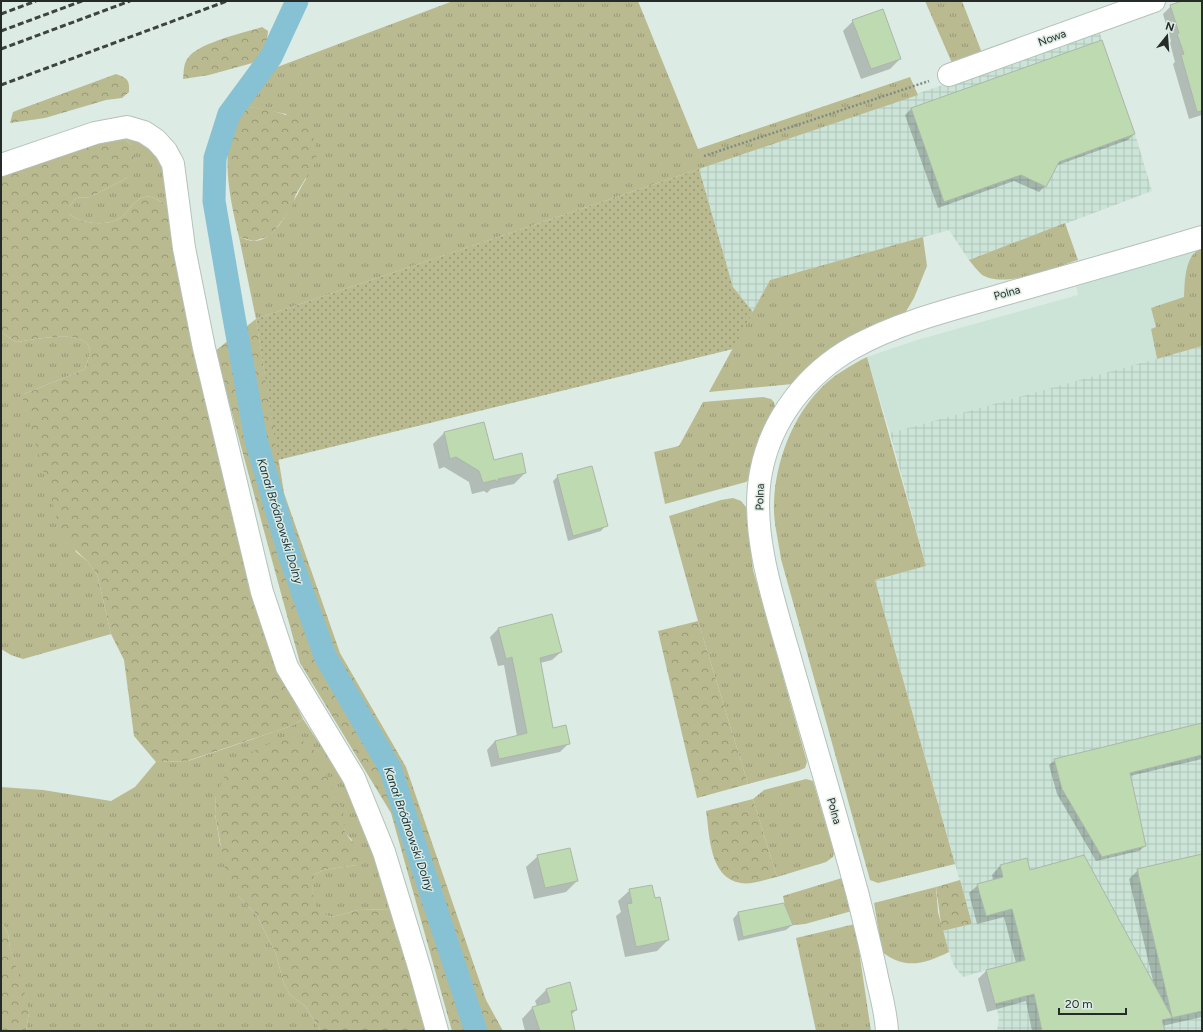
<svg xmlns="http://www.w3.org/2000/svg" width="1203" height="1032" font-family="Figtree,sans-serif">
  <defs>
    <pattern id="industrial-grid" width="8" height="8" patternUnits="userSpaceOnUse"><rect width="8" height="8" fill="#cce4d8"/><path d="M0 4h8M4 0v8" fill="none" stroke="#afc4b9"/></pattern>
    <pattern id="grass-tufts" width="24" height="20" patternUnits="userSpaceOnUse"><rect width="24" height="20" fill="#baba91"/><path d="M3 7l-1-3M5 7V3M7 7l1-3M15 17l-1-3M17 17v-4M19 17l1-3" fill="none" stroke="#979776"/></pattern>
    <pattern id="forest-crowns" width="20" height="18" patternUnits="userSpaceOnUse"><rect width="20" height="18" fill="#baba91"/><path d="M2 6a3 3 0 1 1 6 0M12 15a3 3 0 1 1 6 0" fill="none" stroke="#979776"/></pattern>
    <pattern id="garden-dots" width="8" height="8" patternUnits="userSpaceOnUse"><rect width="8" height="8" fill="#baba91"/><path d="M2 2h.1M6 6h.1" fill="none" stroke="#979776" stroke-width="1.8" stroke-linecap="round"/></pattern>
  </defs>
  <rect width="100%" height="100%" fill="#dcebe3"/>
  <!-- built -->
  <path fill="#cce4d8" d="M1199 249 1189 261 1186 270 1184 298 1156 328 1151 329 1157 359 890 433 867 357 917 340 1078 295 1075 280Z"/>
  <!-- industrial -->
  <g fill="url(#industrial-grid)">
    <path d="M1099 31 1135 134 1152 191 969 260 949 230 770 280 753 312 733 287 699 169Z"/>
    <path d="M1202 346V1031H997L999 1017 986 970 963 977 954 966 942 931 972 924 875 580 926 566 890 433Z"/>
  </g>
  <!-- grass -->
  <g fill="url(#grass-tufts)">
    <path d="M453 1H638L698 149 910 77 918 95 256 319 239 237C243 238 249 241 254 241 279 241 294 197 306 179L286 114 245 106 272 69Z"/>
    <path d="M925 1H962L982 53 952 63Z"/>
    <path d="M124 139H138L166 158 173 209C167 205 158 199 151 197 137 195 132 207 124 215 110 228 82 224 69 214V207L76 198 90 197 127 178 132 145Z"/>
    <path d="M1065 223 1078 260C1055 267 1002 290 981 274 977 270 973 265 969 260Z"/>
    <path d="M923 237 927 266 914 298 905 313 805 373 792 384 709 392 770 280Z"/>
    <path d="M1202 248V346L1157 359 1151 329 1156 327 1151 308 1184 297C1185 281 1184 255 1202 248Z"/>
    <path d="M1 332 16 342C31 340 88 327 90 351 90 356 86 364 85 369L24 394 76 552 87 561 97 574 111 634 23 659 11 655 1 649Z"/>
    <path d="M867 357 926 566 875 580 955 864 878 883 870 880 781 559C779 542 773 522 774 504 775 463 792 417 821 388 834 375 851 365 867 357Z"/>
    <path d="M763 397 771 399 774 402 775 407 759 442 751 478 746 482 665 504 654 452 679 446 703 402Z"/>
    <path d="M733 498 741 501 746 507 753 570 807 762 805 768 798 771 748 784 698 621 669 516 721 500Z"/>
    <path d="M303 719 317 740 336 763 361 813 394 909 358 910 332 917C328 916 322 914 320 912 310 902 311 885 315 874L324 870 357 865 352 840 346 834 343 825V813L216 796 215 814 220 844 237 895 256 914 276 954 283 981 290 995 305 1006 321 1031H26L29 1012 10 948 8 934 1 920V787L43 790 111 801 135 787 156 762 188 761 291 726Z"/>
    <path d="M806 779 813 781 834 852 833 857 826 862 777 877 753 799 764 790Z"/>
    <path d="M842 878 852 911 805 924 793 925 786 911 783 896Z"/>
    <path d="M936 887 938 912 949 952C924 964 906 970 882 952L874 903Z"/>
    <path d="M855 924 871 1031H816L796 938Z"/>
  </g>
  <!-- forest -->
  <g fill="url(#forest-crowns)">
    <path d="M262 27 268 31 266 49 256 62 209 75 183 79C184 72 183 64 188 58 198 43 244 33 262 27Z"/>
    <path d="M116 74C127 78 130 80 129 92L122 98 106 100 45 118 10 123 13 112 18 110Z"/>
    <path d="M245 106C267 110 300 113 312 135 316 141 315 153 317 160L296 194 292 207 275 230 269 236 254 241 239 237C231 204 221 160 233 127 236 120 241 113 245 106Z"/>
    <path d="M114 138 124 139 132 145 135 167 127 178 90 197 76 198 69 207V214C82 224 110 228 124 215 132 207 137 195 151 197 158 199 167 205 173 209L283 677 303 719 291 726 187 761 156 762 134 736 124 660 111 634 97 574 87 561 62 537 23 400 24 394 85 369C86 364 90 356 90 351 88 327 31 340 16 342L1 332V173Z"/>
    <path d="M256 319 284 493 340 653 406 767 486 1000 503 1031H452L391 813 300 663 215 351Z"/>
    <path d="M698 621 748 784 697 798 658 631Z"/>
    <path d="M285 737C316 739 320 759 330 784 334 793 340 803 343 812 345 819 342 826 346 833 351 844 359 843 363 857L357 865 324 870 315 874C312 885 310 902 320 911 322 914 328 916 332 917L358 910 394 909 429 1031H321L305 1006 290 995 283 981 276 954 256 914 237 895 226 875 215 814 216 796 231 761Z"/>
    <path d="M753 799 777 877C766 879 751 885 741 883 709 878 710 836 706 811Z"/>
    <path d="M960 880 972 924 942 931 936 887Z"/>
    <path d="M1 920 8 934 10 948 26 997 29 1012 26 1031H1Z"/>
  </g>
  <!-- garden -->
  <path fill="url(#garden-dots)" d="M699 169 733 287 753 312 733 349 278 460 256 319Z"/>
  <!-- shadow -->
  <g fill="#0003">
    <path d="M1185 1H1202V115L1189 119 1173 64 1175 62 1170 43 1171 41 1163 14 1171 6Z"/>
    <path d="M853 21 900 59 890 69 861 79 843 31Z"/>
    <path d="M1101 41 1134 134 1128 140 1055 166 1045 186 1039 192 1014 181 938 208 905 115 911 109Z"/>
    <path d="M484 423 493 461 525 473 514 484 491 489 487 493 484 491 472 494 469 482 444 467 439 469 433 444 444 433Z"/>
    <path d="M558 476 606 525 601 531 568 541 553 481Z"/>
    <path d="M498 629 561 652 552 660 540 663 552 729 569 743 560 752 491 767 487 750 495 741 517 736 504 665 498 666 490 637Z"/>
    <path d="M1202 724V759L1130 776 1145 846 1139 851 1096 861 1057 794 1049 765 1055 760Z"/>
    <path d="M1202 855V1017L1162 1026 1164 1031H1032L1026 1001 987 1012 978 979 986 971 1016 963 1004 917 977 924 969 893 978 885 993 880 992 875 1000 866 1026 859 1029 871 1154 985 1129 879 1138 870Z"/>
    <path d="M538 856 577 881 566 892 534 899 526 867Z"/>
    <path d="M630 890 668 940 657 951 625 957 616 916 621 912 618 901Z"/>
    <path d="M784 904 792 925 786 930 738 941 733 919 738 913Z"/>
    <path d="M547 989 576 1010 571 1015 574 1031H525L522 1019 533 1007 537 1006 535 1001Z"/>
  </g>
  <g fill="none" stroke-linecap="round" stroke-linejoin="round">
    <!-- canal -->
    <path stroke="#87c2d4" stroke-width="23" d="M297 1 271 57 229 114 215 158 214 201 233 312 256 440 290 557 325 656 390 768 476 1031"/>
  </g>
  <!-- building -->
  <g fill="#bddab0" stroke="#adb6a9">
    <path d="M1182 1H1202V111L1197 112 1181 55 1184 54 1177 34 1179 33 1170 5Z"/>
    <path d="M883 9 901 59 871 69 852 20Z"/>
    <path d="M1102 40 1135 134 1059 162 1046 187 1021 175 944 202 911 108Z"/>
    <path d="M484 422 494 460 522 453 526 473 498 479 499 482 495 480 483 483 479 471 456 457 450 459 444 432Z"/>
    <path d="M592 466 608 526 573 536 557 475Z"/>
    <path d="M552 614 562 652 540 658 553 728 566 725 570 744 499 759 495 741 527 733 512 657 506 659 498 628Z"/>
    <path d="M1202 723V755L1130 773 1146 846 1102 857 1062 789 1054 759Z"/>
    <path d="M570 848 578 881 545 888 537 855Z"/>
    <path d="M1202 854V1011L1162 1020 1165 1031H1042L1034 994 995 1004 986 970 1025 960 1012 909 986 916 977 884 1003 877 1000 865 1027 858 1030 870 1084 855 1172 1017 1137 869Z"/>
    <path d="M652 885 655 898 660 897 669 940 636 947 627 904 632 903 629 889Z"/>
    <path d="M784 903 793 925 743 937 738 912Z"/>
    <path d="M570 982 577 1010 571 1011 575 1031H540L532 1007 550 1002 546 989Z"/>
  </g>
  <g fill="none" stroke-linecap="round" stroke-linejoin="round">
    <!-- minor casing -->
    <g stroke="#b3c2ba" stroke-width="24">
      <g id="minor">
        <path d="M949 75 1154 1"/>
        <path d="M1 165 95 133 127 127 144 132 156 140 166 151 173 164 184 248 204 348 262 592 287 667 354 778 384 852 420 970 437 1031"/>
        <path d="M887 1031C886 1014 882 998 878 982 872 953 865 924 858 896 836 814 811 732 788 651 772 596 750 529 761 472 771 419 807 373 854 347 901 321 954 309 1005 294 1071 275 1137 257 1202 237"/>
      </g>
    </g>
    <!-- path -->
    <path stroke="#818c86" stroke-width="2.5" stroke-dasharray="2 2" stroke-linecap="butt" d="M704 156 929 81"/>
    <!-- minor -->
    <use href="#minor" stroke="#fff" stroke-width="22"/>
    <!-- rail -->
    <g stroke="#3c4340" stroke-width="3" stroke-dasharray="6 3" stroke-linecap="butt">
      <path d="M1 14 36 1"/>
      <path d="M1 31 82 1"/>
      <path d="M1 49 130 1"/>
      <path d="M1 85 227 1"/>
    </g>
  </g>
  <g text-anchor="middle" dominant-baseline="central" stroke-width="3" stroke-linejoin="round" paint-order="stroke">
    <!-- street labels -->
    <g font-size="11" fill="#252b28" stroke="#dcebe3">
      <text transform="translate(1052 38) rotate(-20)">Nowa</text>
      <text transform="translate(1007 293) rotate(-16)">Polna</text>
      <text transform="translate(760 497) rotate(-89)">Polna</text>
      <text transform="translate(834 811) rotate(74)">Polna</text>
    </g>
    <!-- water labels -->
    <g font-size="12" font-style="italic" fill="#15323b" stroke="#dcebe3">
      <text transform="translate(280 521) rotate(73)">Kanał Bródnowski Dolny</text>
      <text transform="translate(409 829) rotate(71)">Kanał Bródnowski Dolny</text>
    </g>
  </g>
  <!-- border -->
  <rect width="1203" height="1032" fill="none" stroke="#252b28" stroke-width="4"/>
  <!-- north arrow -->
  <g transform="translate(1167 36) rotate(17)" stroke="#dcebe3" stroke-width="3" paint-order="stroke">
  <path d="M0-3L7 15L0 10L-7 15Z" fill="#252b28"/>
  <text y="-6" font-size="11" font-weight="bold" text-anchor="middle" fill="#252b28">N</text>
  </g>
  <!-- scale -->
  <path d="M1059 1008v6h67v-6" fill="none" stroke="#252b28" stroke-width="2"/>
  <text x="1065" y="1008" font-size="12" fill="#252b28" stroke="#dcebe3" stroke-width="3" paint-order="stroke">20 m</text>
</svg>
